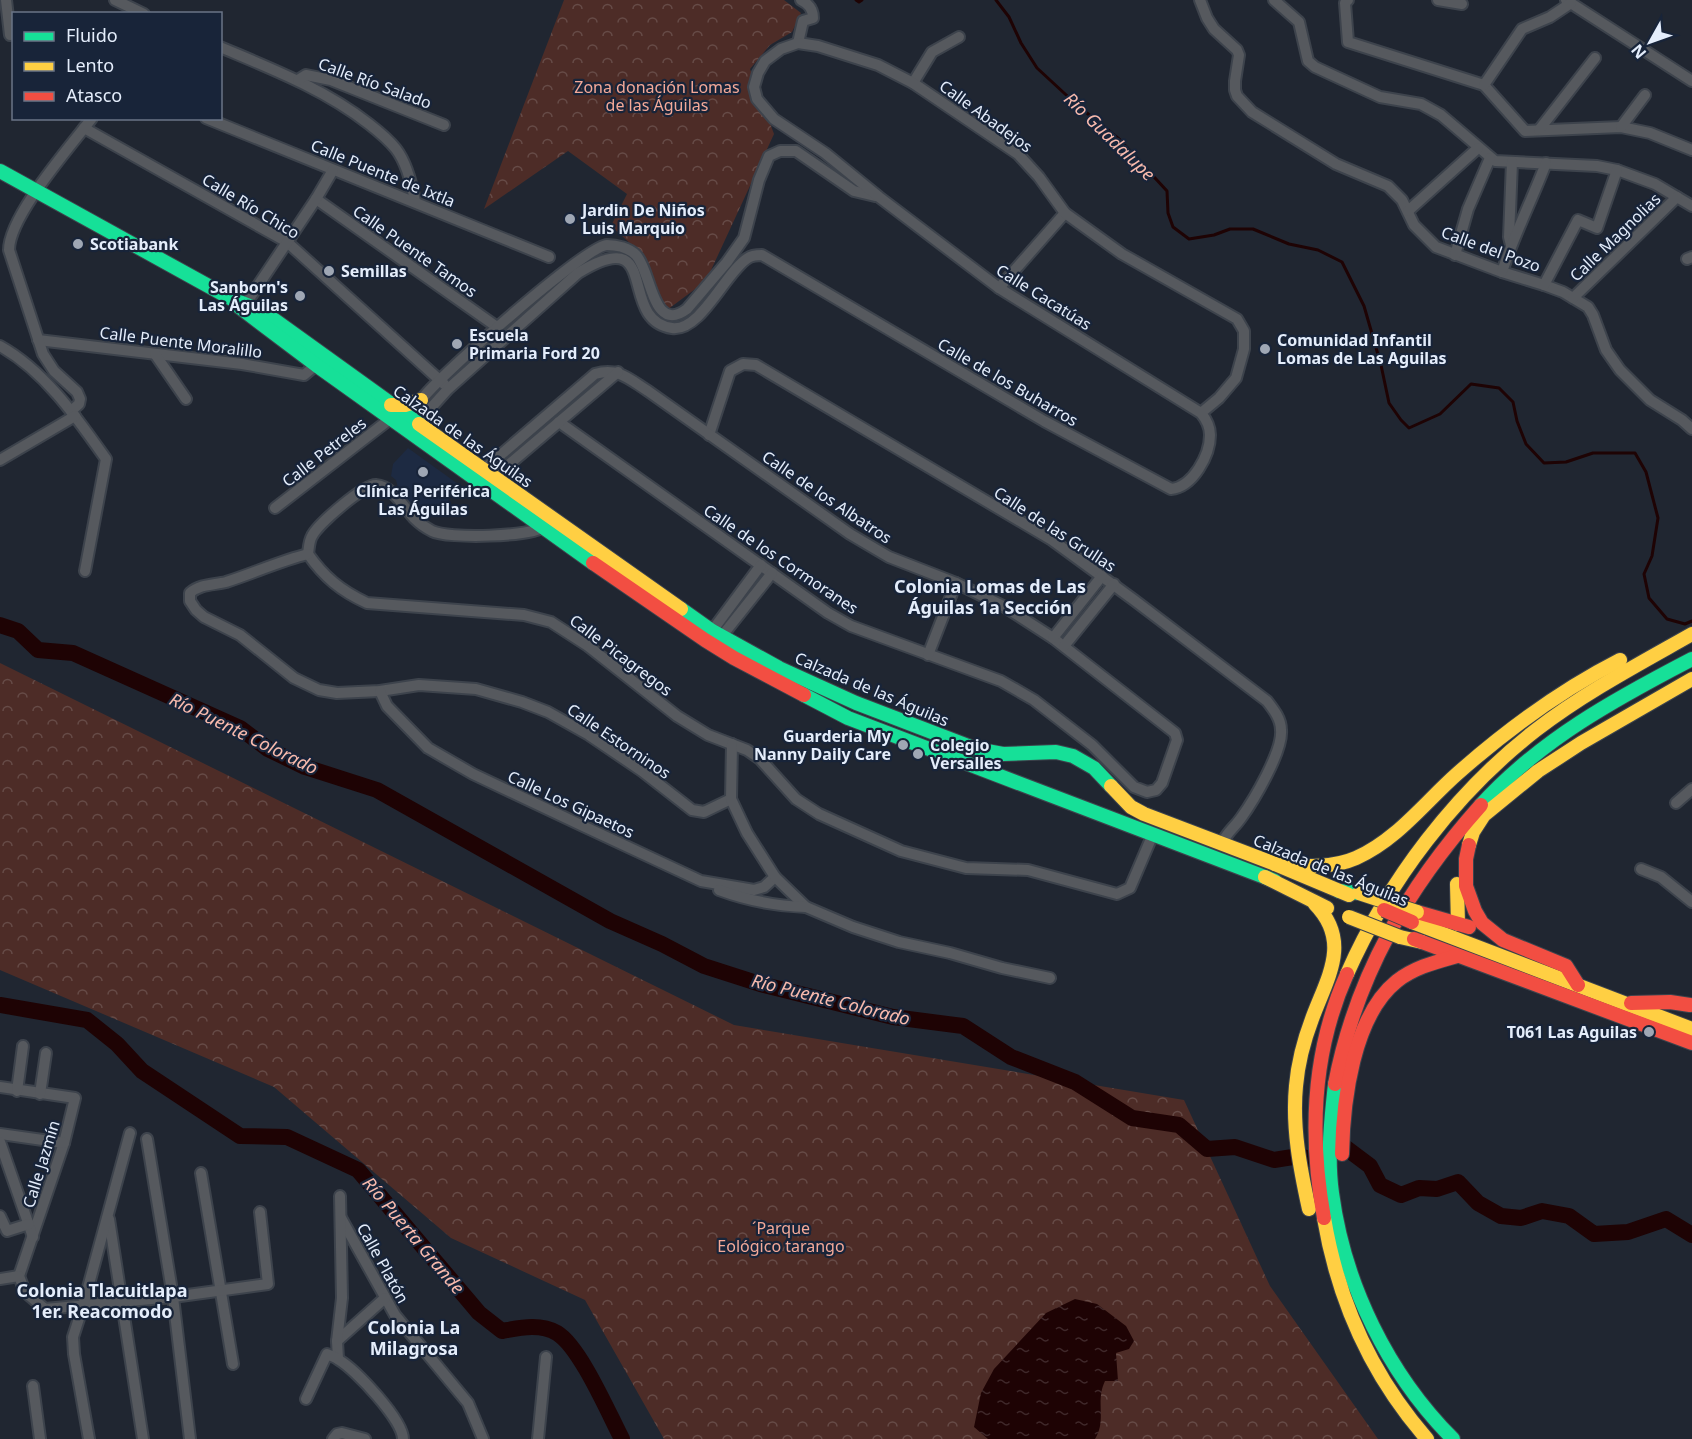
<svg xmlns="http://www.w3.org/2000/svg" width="1692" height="1439" font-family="'Noto Sans',sans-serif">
  <defs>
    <pattern id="forest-crowns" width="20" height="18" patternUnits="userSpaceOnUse" patternTransform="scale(1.5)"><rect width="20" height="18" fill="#4d2c27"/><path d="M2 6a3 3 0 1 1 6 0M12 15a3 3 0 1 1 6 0" fill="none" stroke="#664b47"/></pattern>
    <pattern id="water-ripples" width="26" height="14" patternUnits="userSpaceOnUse" patternTransform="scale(1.5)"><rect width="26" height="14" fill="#1e0304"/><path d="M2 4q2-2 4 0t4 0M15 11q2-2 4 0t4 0" fill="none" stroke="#3f282a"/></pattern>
  </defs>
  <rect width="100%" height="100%" fill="#202631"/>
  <!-- built -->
  <path fill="#1d2a42" d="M408 448 458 484 441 513 437 516H425L416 512 404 499 398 488 396 480 391 476 393 464Z"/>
  <!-- forest -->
  <g fill="url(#forest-crowns)">
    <path d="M564 0H784L801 13 792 32 770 45 750 69 774 134 706 281 663 313 632 245 611 226 627 194 568 151 484 209Z"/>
    <path d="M0 663 734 1025 1184 1100 1270 1286 1378 1439H664L585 1300 451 1238 274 1087 0 970Z"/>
  </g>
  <!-- water -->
  <path fill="url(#water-ripples)" d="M1075 1299 1097 1304 1126 1326 1134 1341 1129 1349 1116 1353 1118 1381H1105C1095 1402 1107 1420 1095 1439H988L974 1427 981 1393 994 1369 1046 1313Z"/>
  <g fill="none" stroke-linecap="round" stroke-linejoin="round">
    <!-- stream -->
    <g stroke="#1e0304" stroke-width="3">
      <path d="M856 0 859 2 862 0"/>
      <path d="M996 0 1009 17 1021 43 1037 68 1077 105 1119 139 1167 191 1168 213 1173 227 1189 239 1214 235 1230 229H1253L1289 244 1318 250 1342 262 1364 306 1381 365 1389 403 1401 420 1409 428 1440 414 1471 384 1499 388 1513 402 1517 421 1526 444 1544 463 1566 462 1593 453H1635L1646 472 1658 518 1652 556 1644 574 1649 598 1667 619 1685 624 1692 621"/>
    </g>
    <!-- river -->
    <g stroke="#1e0304" stroke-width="16">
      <path d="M0 625 18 631 38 650 73 653 240 728 268 749 305 767 377 790 610 921 662 944 704 966 760 984 893 1017 963 1026 1011 1057 1075 1082 1132 1118 1179 1125 1207 1149 1235 1147 1274 1160 1299 1156 1310 1159"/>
      <path d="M0 1005 87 1020 117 1044 142 1071 240 1136 287 1137 358 1170 479 1313 502 1331C519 1328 540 1323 557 1333 580 1347 608 1412 622 1439"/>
      <path d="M1333 1150 1342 1145 1370 1166 1380 1185 1401 1195 1419 1188 1437 1189 1458 1182 1478 1203 1501 1216 1521 1218 1542 1211 1569 1216 1594 1234 1628 1232 1666 1219 1692 1235"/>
    </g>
    <!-- street casing -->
    <g stroke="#3d434c" stroke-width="14">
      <g id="street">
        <path d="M6 0 10 35"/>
        <path d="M115 0 144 14"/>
        <path d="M1200 0 1207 18 1214 29 1237 50 1239 55 1235 81V90L1237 96 1252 112 1336 164 1388 186 1402 200 1414 225 1436 247 1502 272 1544 285 1563 292 1588 307 1593 315 1606 350 1620 370 1650 400 1682 420 1692 429"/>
        <path d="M1274 0 1299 22 1308 61 1315 67 1380 97 1421 104 1441 115 1495 161 1597 166 1617 170 1655 184 1692 206"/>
        <path d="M1348 0 1345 3 1348 42 1484 85 1525 131 1621 127 1650 133 1692 150"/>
        <path d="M1438 0 1462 4"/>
        <path d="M1566 0 1692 81"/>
        <path d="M798 43 803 21 813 18C813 9 809 4 801 0"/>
        <path d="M220 47C272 69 324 89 369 124 378 131 389 140 396 149 406 162 412 185 415 201"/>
        <path d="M298 80 306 75 331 80 444 125"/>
        <path d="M913 83 932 52 959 37"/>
        <path d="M1484 85 1522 29 1550 17 1571 3"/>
        <path d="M206 118 549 257"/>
        <path d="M1621 127 1645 95"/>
        <path d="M84 128 287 242 444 384"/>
        <path d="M1539 130 1595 58"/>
        <path d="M316 199 497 327"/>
        <path d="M1408 211 1478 148"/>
        <path d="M1511 245 1509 237 1512 162"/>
        <path d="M1455 255 1468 209 1490 158"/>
        <path d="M1687 259 1692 257"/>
        <path d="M1502 272C1514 235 1532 200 1546 163"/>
        <path d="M1544 285 1578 220 1597 228 1617 170"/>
        <path d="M999 288 1065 213"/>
        <path d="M1573 298 1677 197"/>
        <path d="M243 308 316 199 333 170"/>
        <path d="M38 340 242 364 304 375 316 365"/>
        <path d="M0 346C45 371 77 418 106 459L85 571"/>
        <path d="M155 354 186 399"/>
        <path d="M71 411 79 404 80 399 77 392 54 371 43 354 9 250C9 216 70 147 92 118"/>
        <path d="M408 422C414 415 416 406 422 399 439 376 587 245 607 245 617 245 629 248 636 255 652 272 652 335 687 309L727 262 744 238 759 180 769 156 780 151H796L854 191 875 196"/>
        <path d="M419 431 429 410 448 389 578 273C663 221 616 320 672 328 701 332 726 271 748 258 752 255 757 255 762 255L1044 421 1171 489C1193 487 1210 455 1210 435 1210 426 1206 419 1201 413L999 288 879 197 825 153 774 119 757 99 754 87 758 73 765 61 781 49 798 43 818 46 878 65 913 83 1018 154 1039 177 1065 213 1122 254 1237 319 1244 331V349L1236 378 1219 398 1201 413"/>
        <path d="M709 435 730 371 743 364 756 365 1052 540 1134 600 1267 701C1274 710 1281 719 1281 730 1283 751 1254 800 1241 818 1234 828 1228 831 1222 843"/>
        <path d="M0 460 75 416"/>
        <path d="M483 470 595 374C618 367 629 379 648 391L850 534 889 557 956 583 1005 607 1053 638 1175 733 1177 740 1162 783 1156 790 1147 792 1134 787 1092 745 1034 700 1001 681 851 626 828 613 559 422"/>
        <path d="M493 478 618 372"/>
        <path d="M275 508 390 419"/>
        <path d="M545 526C533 537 447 539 432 531 426 528 419 523 414 518 404 507 392 486 376 485 364 484 318 524 312 536 309 541 309 547 308 554 324 577 341 591 367 603L524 615 551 622 588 646 677 716 708 735 747 750 760 759 796 799 819 814 901 851 966 868 1028 870 1117 894 1130 888 1153 834"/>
        <path d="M308 554C280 561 254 573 226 582 214 585 200 584 190 593V601L196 610 204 617 240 635 294 678 319 690 337 693 380 691 419 685 476 689 522 702 548 712 589 735 642 771 692 810 704 812 731 799"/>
        <path d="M709 635 761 565"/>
        <path d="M1053 638 1102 576"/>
        <path d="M718 641 772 573"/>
        <path d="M1064 646 1114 584"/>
        <path d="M928 655 956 583"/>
        <path d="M380 691 387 706 428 748 473 774 583 826 701 881 754 890 764 887 775 877"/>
        <path d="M732 744 731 799 747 833 775 877 806 907 853 927 899 942 950 953 1002 968 1050 978"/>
        <path d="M1676 803 1692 789"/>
        <path d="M1641 869 1661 877 1692 902"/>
        <path d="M719 890C746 900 777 906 806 907"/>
        <path d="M0 1087 75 1098 64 1143 19 1276"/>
        <path d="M17 1091 23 1046"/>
        <path d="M40 1094 46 1053"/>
        <path d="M0 1134 64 1143"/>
        <path d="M147 1139 173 1297 190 1439"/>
        <path d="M0 1142 33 1237"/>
        <path d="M201 1173 233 1364"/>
        <path d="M0 1216 7 1231 29 1224"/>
        <path d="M341 1218 395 1315 468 1403 483 1439"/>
        <path d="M109 1219 143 1439"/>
        <path d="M19 1276 25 1292 45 1309 173 1297 268 1284 260 1212"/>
        <path d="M0 1279 19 1276"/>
        <path d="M337 1341 385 1298"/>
        <path d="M338 1359 337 1341 342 1298 340 1196"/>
        <path d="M33 1386 40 1439"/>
        <path d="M306 1399 327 1354C331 1356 336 1357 339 1360 356 1370 403 1420 403 1439"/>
        <path d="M89 1439 74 1354 73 1337 83 1306 130 1133"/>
        <path d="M333 1439 337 1434 342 1433 365 1439"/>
        <path d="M538 1439 546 1357"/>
      </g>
    </g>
    <!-- fast casing -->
    <g stroke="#3d434c" stroke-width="16">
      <g id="fast">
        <path d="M0 171 232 299 262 311 419 424"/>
        <path d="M238 306 316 365 593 563"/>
        <path d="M681 609 712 631 779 668 856 703 976 749 1003 754 1056 752 1073 756 1094 768 1111 786"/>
        <path d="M804 695 848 718 1275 881"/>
        <path d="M1481 805C1540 740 1615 699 1692 659"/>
        <path d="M1339 891 1359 893"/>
        <path d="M1335 1084C1331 1120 1327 1157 1332 1193 1344 1284 1388 1374 1453 1439"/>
      </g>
    </g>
    <!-- slow casing -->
    <g stroke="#3d434c" stroke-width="16">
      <g id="slow">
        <path d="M391 405H405L421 400"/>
        <path d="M419 424 681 609"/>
        <path d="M1111 786 1131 807 1144 814 1275 864 1349 895"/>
        <path d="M1469 845 1473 832 1484 815 1538 771 1581 743 1692 679"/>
        <path d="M1275 864C1302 866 1331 869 1356 858 1397 840 1426 801 1458 773 1508 729 1561 690 1620 660"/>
        <path d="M1265 877 1327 908"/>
        <path d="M1457 884 1458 924"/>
        <path d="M1412 922 1692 1029"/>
        <path d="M1400 937 1422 942"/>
        <path d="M1347 974C1388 881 1456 792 1536 730 1584 693 1639 664 1692 634"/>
        <path d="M1309 1209C1300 1168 1292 1127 1296 1086 1298 1063 1304 1040 1312 1019 1327 978 1352 942 1315 904"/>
        <path d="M1324 1218C1338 1301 1372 1376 1427 1439"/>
      </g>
    </g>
    <!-- jam casing -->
    <g stroke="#3d434c" stroke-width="16">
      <g id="jam">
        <path d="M593 563 705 640 734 658 804 695"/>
        <path d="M1469 845 1466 859V886L1475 911 1482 923 1503 940 1566 966 1578 985"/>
        <path d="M1417 912 1469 927"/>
        <path d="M1414 939 1692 1043"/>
        <path d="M1631 1003 1670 1002 1690 1005"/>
        <path d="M1335 1084C1356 975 1408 887 1481 805"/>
        <path d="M1342 1154C1343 1101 1353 1016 1397 981 1415 967 1436 962 1457 956"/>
        <path d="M1324 1218C1309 1135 1312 1052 1347 974"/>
      </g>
    </g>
    <!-- street -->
    <use href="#street" stroke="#56595e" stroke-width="10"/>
    <!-- fast -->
    <use href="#fast" stroke="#16e098" stroke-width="14"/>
    <!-- slow -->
    <use href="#slow" stroke="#ffcf43" stroke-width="14"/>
    <!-- jam -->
    <use href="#jam" stroke="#f24e42" stroke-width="14"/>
    <!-- slow-bridge casing -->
    <g stroke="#3d434c" stroke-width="16" stroke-linecap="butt">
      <g id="slow-bridge">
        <path d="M1359 893 1417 912"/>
        <path d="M1349 917 1400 937"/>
      </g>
    </g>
    <!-- jam-bridge casing -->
    <g stroke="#3d434c" stroke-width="16" stroke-linecap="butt">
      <path id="jam-bridge" d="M1384 910 1412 922"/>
    </g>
    <!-- slow-bridge -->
    <use href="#slow-bridge" stroke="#ffcf43" stroke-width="14"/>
    <!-- jam-bridge -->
    <use href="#jam-bridge" stroke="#f24e42" stroke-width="14"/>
  </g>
  <!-- markers -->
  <g fill="#9fa7b4" stroke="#182439" stroke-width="2">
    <circle cx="570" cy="219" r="6"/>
    <circle cx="78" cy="244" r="6"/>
    <circle cx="329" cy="271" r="6"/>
    <circle cx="300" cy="296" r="6"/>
    <circle cx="457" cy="344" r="6"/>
    <circle cx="1265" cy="349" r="6"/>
    <circle cx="423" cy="472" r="6"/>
    <circle cx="903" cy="745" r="6"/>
    <circle cx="918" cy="754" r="6"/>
    <circle cx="1649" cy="1032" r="6"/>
  </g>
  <g text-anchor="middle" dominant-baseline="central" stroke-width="4.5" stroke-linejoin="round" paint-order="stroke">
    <!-- street labels -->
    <g font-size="16" fill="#e4edfb" stroke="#182439">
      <text transform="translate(375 83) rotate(20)">Calle Río Salado</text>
      <text transform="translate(986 116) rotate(36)">Calle Abadejos</text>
      <text transform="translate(383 173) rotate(22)">Calle Puente de Ixtla</text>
      <text transform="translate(251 206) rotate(31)">Calle Río Chico</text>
      <text transform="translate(1615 237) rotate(-44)">Calle Magnolias</text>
      <text transform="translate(1491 249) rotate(20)">Calle del Pozo</text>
      <text transform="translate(415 251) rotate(35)">Calle Puente Tamos</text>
      <text transform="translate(1044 297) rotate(32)">Calle Cacatúas</text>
      <text transform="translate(181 342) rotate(7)">Calle Puente Moralillo</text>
      <text transform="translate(1008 382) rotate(30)">Calle de los Buharros</text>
      <text transform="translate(463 436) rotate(35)">Calzada de las Águilas</text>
      <text transform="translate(324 452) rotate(-38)">Calle Petreles</text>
      <text transform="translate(827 497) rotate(34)">Calle de los Albatros</text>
      <text transform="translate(1055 529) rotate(33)">Calle de las Grullas</text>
      <text transform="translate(781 559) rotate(34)">Calle de los Cormoranes</text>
      <text transform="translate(621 655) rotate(37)">Calle Picagregos</text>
      <text transform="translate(872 689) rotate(23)">Calzada de las Águilas</text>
      <text transform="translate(619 741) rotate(34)">Calle Estorninos</text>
      <text transform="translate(571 804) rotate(25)">Calle Los Gipaetos</text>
      <text transform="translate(1331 870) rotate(22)">Calzada de las Águilas</text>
      <text transform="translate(41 1164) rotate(-73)">Calle Jazmín</text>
      <text transform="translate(383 1263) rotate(61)">Calle Platón</text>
    </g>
    <!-- park labels -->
    <g font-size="16" fill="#f4a998" stroke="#182439">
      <text x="657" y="87">Zona donación Lomas<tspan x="657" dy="18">de las Águilas</tspan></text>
      <text x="781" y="1228">´Parque<tspan x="781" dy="18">Eológico tarango</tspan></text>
    </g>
    <!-- poi labels -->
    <g font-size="16" font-weight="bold" fill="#e4edfb" stroke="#182439" text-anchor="start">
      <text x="582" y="210">Jardin De Niños<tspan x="582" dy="18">Luis Marquio</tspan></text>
      <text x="90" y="244">Scotiabank</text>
      <text x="341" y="271">Semillas</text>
      <text x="288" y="287" text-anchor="end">Sanborn's<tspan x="288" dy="18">Las Águilas</tspan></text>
      <text x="469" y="335">Escuela<tspan x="469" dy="18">Primaria Ford 20</tspan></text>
      <text x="1277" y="340">Comunidad Infantil<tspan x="1277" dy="18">Lomas de Las Aguilas</tspan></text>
      <text x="423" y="491" text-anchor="middle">Clínica Periférica<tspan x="423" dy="18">Las Águilas</tspan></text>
      <text x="891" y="736" text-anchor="end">Guarderia My<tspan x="891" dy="18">Nanny Daily Care</tspan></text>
      <text x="930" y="745">Colegio<tspan x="930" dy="18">Versalles</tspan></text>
      <text x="1637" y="1032" text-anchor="end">T061 Las Aguilas</text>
    </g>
    <!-- water labels -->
    <g font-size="18" font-style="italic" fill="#f8baad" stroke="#182439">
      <text transform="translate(1110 136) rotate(44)">Río Guadalupe</text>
      <text transform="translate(244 733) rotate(26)">Río Puente Colorado</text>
      <text transform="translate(831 999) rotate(14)">Río Puente Colorado</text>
      <text transform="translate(414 1235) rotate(50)">Río Puerta Grande</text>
    </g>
    <!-- neighbourhood labels -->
    <g font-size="18" font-weight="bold" fill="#e4edfb" stroke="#182439">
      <text x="990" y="586">Colonia Lomas de Las<tspan x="990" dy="21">Águilas 1a Sección</tspan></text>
      <text x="102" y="1290">Colonia Tlacuitlapa<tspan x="102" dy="21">1er. Reacomodo</tspan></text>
      <text x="414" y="1327">Colonia La<tspan x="414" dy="21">Milagrosa</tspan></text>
    </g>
  </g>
  <!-- legend -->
  <rect x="12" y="12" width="210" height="108" fill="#182439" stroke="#6a7487" stroke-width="1.5"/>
  <rect x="24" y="32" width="30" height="9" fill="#16e098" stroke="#6a7487" stroke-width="1.5"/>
  <text x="66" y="42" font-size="18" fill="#e4edfb">Fluido</text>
  <rect x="24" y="62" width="30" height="9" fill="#ffcf43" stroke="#6a7487" stroke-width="1.5"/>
  <text x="66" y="72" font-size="18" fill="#e4edfb">Lento</text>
  <rect x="24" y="92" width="30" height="9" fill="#f24e42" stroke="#6a7487" stroke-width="1.5"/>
  <text x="66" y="102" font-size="18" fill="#e4edfb">Atasco</text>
  <!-- north arrow -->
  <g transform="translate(1650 42) rotate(230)" stroke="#182439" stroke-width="4.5" paint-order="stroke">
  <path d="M0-4.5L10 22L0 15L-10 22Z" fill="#e4edfb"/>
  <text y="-9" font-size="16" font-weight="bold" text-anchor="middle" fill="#e4edfb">N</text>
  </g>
</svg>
